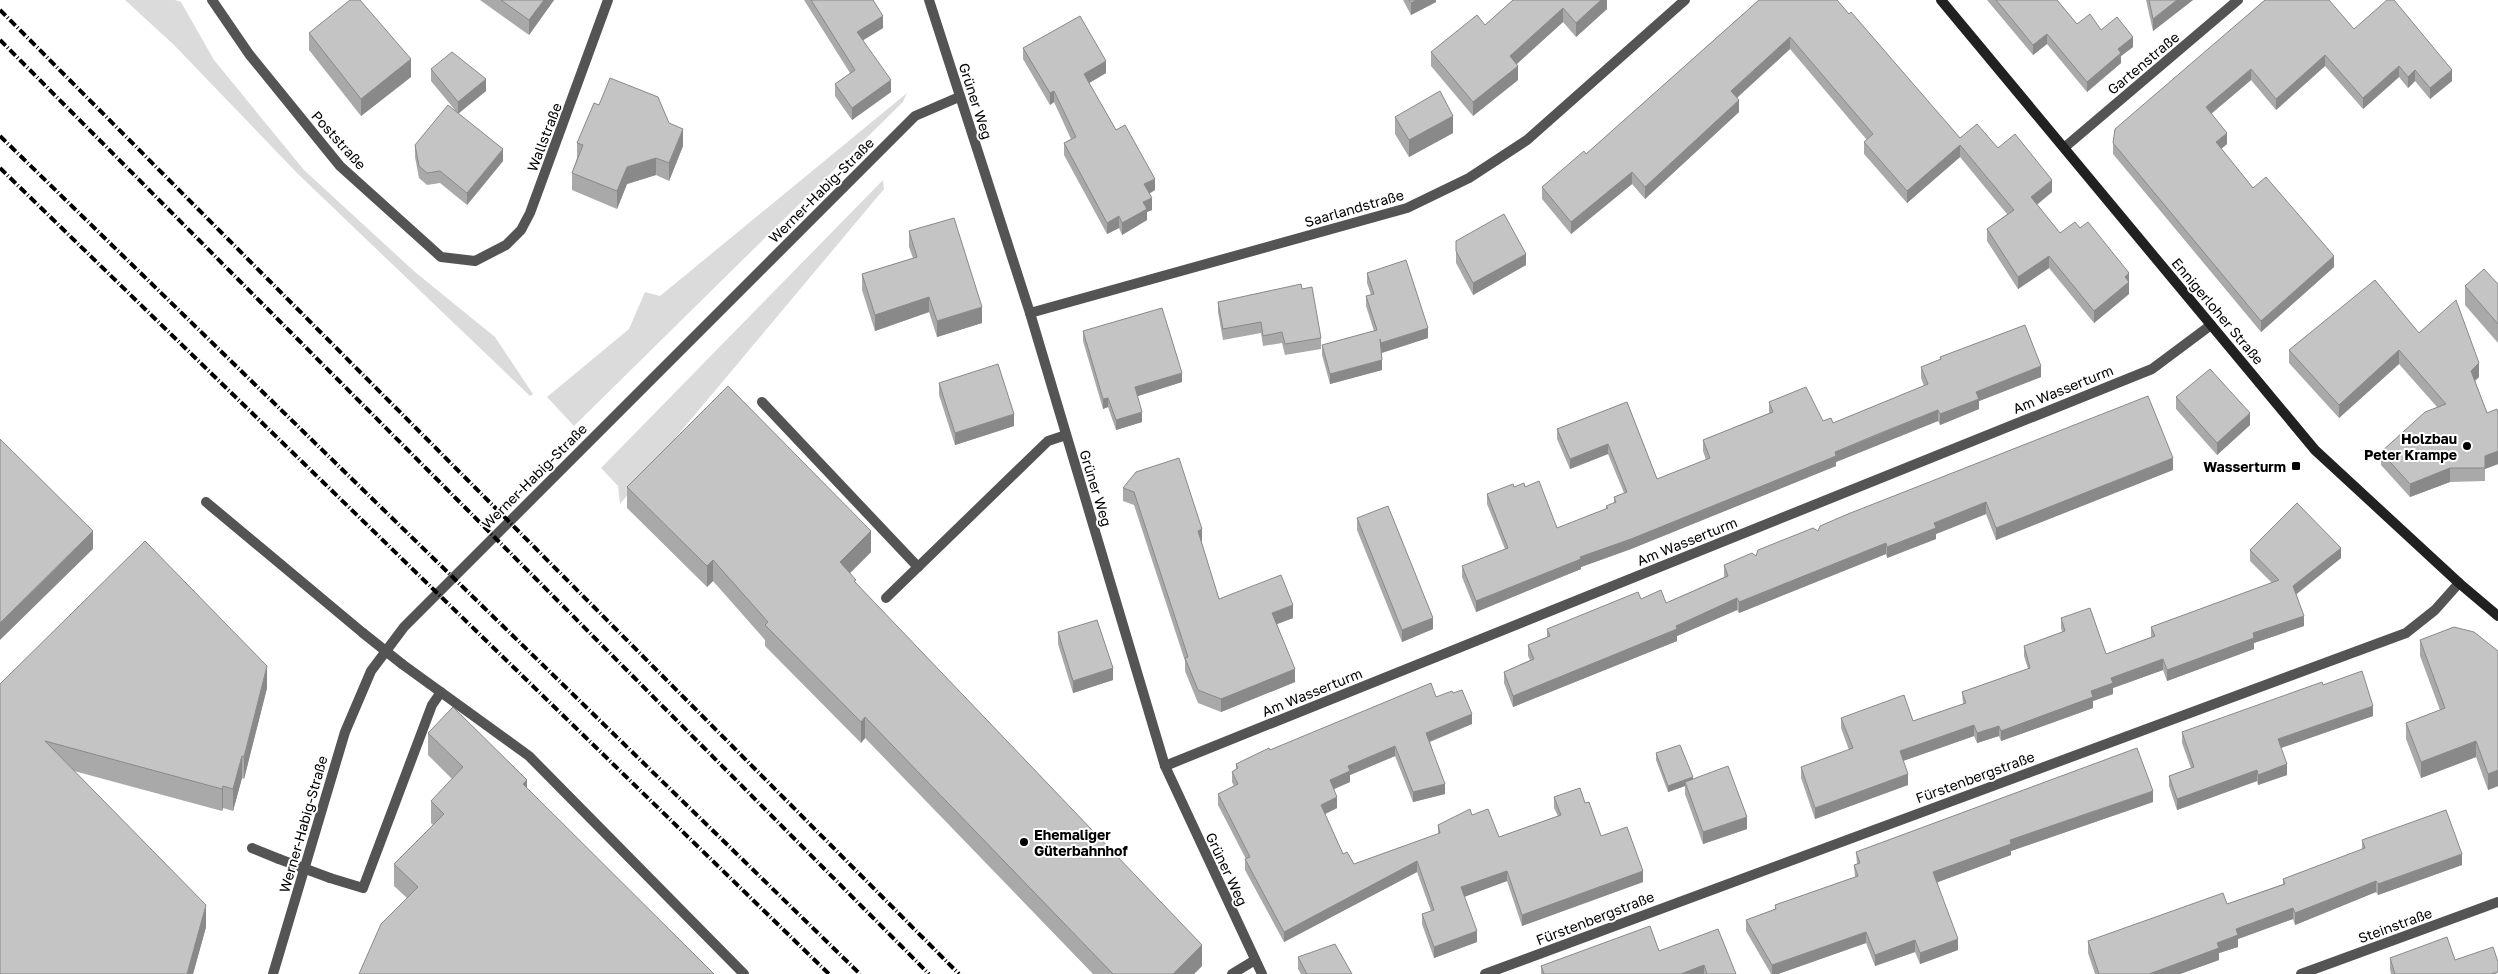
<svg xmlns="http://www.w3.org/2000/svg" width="2498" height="974" font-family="'Golos Text',sans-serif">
  <rect width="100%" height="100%" fill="#fff"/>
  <!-- green -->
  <g fill="#dbdbdb">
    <path d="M125 0H175L181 2 214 60 304 170 415 272 495 337 533 394 530 396 298 174 174 45Z"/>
    <path d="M907 93 903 102 574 426 547 397 629 329 645 292 660 296Z"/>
    <path d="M883 180 884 189 620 504 618 486 601 468Z"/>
  </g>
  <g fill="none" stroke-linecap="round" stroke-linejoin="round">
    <!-- lane -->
    <g stroke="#545454" stroke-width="10">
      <path d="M762 402 918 567"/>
      <path d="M206 502 363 633"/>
      <path d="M886 598 1048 441 1066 435"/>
      <path d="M402 664 529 756 744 974"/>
      <path d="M252 848 279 859"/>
      <path d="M330 878 363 888 432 705 441 692"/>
      <path d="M1232 974 1255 960"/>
    </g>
    <!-- street -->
    <g stroke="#545454" stroke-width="10">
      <path d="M212 0 249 54 340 166 441 257 475 261 506 245 521 230 530 213 608 0"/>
      <path d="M929 0 1030 313 1165 766 1262 974"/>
      <path d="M2065 147 2238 0"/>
      <path d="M1030 313 1407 208 1469 178 1527 140 1685 0"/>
      <path d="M1165 766 2152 369 2211 325"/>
      <path d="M273 974 345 732 371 671 404 627 915 116 959 97"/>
      <path d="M1485 974 2406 633 2435 610 2459 583"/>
      <path d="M2301 974 2498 902"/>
    </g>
    <!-- secondary -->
    <path stroke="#212121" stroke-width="10" d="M1941 0 2315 450 2459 583 2498 616"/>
    <!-- rail -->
    <g stroke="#000" stroke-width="4" stroke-dasharray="8 2.5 1 2.5" stroke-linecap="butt">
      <path d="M0 10 959 974"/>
      <path d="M0 40 929 974"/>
      <path d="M0 136 860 974"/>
      <path d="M0 168 829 974"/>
    </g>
    <!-- lane-bridge -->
    <g stroke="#545454" stroke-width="10">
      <path d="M363 633 402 664"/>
      <path d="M279 859 330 878"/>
    </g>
  </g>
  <!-- wall -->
  <g fill="#a9a9a9">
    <path d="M480 0H554L529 35Z"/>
    <path d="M804 0H873L883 28 863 40 891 92 852 120 835 96V84L850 73Z"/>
    <path d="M1403 0H1436V2L1411 15Z"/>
    <path d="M1513 0H1607V9L1576 37 1563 22 1517 64 1518 80 1473 116 1431 66V52L1485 25Z"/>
    <path d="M1759 0 1960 138 1998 148 2052 192 2037 205 2060 233 2080 228 2129 273V294L2094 323 2049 268 2018 289 1987 241V229L2007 214 1960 157 1907 203 1864 154V142L1867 140 1790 49 1737 98 1739 112 1645 199 1632 184 1571 234 1542 199V187L1586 154Z"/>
    <path d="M1987 0H2057L2077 24 2101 30 2133 47 2121 56V63L2087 92 2047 44 2033 55Z"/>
    <path d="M2146 0H2193L2153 31Z"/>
    <path d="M2265 0 2354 29 2452 81 2430 99 2415 81 2408 88 2399 77 2363 109 2325 66 2276 110 2251 80 2211 114 2227 144 2221 149 2253 188 2334 267 2261 332 2113 154V143Z"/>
    <path d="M309 33 411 77 361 116 309 50Z"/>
    <path d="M1023 48 1106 73 1089 83 1116 130 1155 190 1149 194 1152 210 1147 212V220L1122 235 1119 228 1107 234 1064 155V143L1071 139 1054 102 1050 105 1023 59Z"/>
    <path d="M431 69 486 91 458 113 503 161 467 205 440 183 427 185 419 178 415 157V145L455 110 431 81Z"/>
    <path d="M599 105 669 123 683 146 669 181 656 175 627 184 617 209 572 190V173L577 158V143Z"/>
    <path d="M1395 117 1453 133 1409 157 1395 134Z"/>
    <path d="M909 231 982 323 937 337 929 312 875 331 862 290V274L913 258 909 247Z"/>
    <path d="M1456 241 1526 265 1473 295 1456 263Z"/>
    <path d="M1367 273 1428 338 1382 353V370L1330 384 1322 355V345L1374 331 1366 306V296L1371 295 1367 283Z"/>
    <path d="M2498 284V343L2465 305V286Z"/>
    <path d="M1302 289 1321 338V349L1285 355 1282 343 1263 346 1261 333 1223 340 1218 312V302Z"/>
    <path d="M1083 331 1182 382 1137 396 1142 422 1116 430 1108 407 1103 409 1083 341Z"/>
    <path d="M2419 333 2479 377 2475 381 2487 413H2498V464L2485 469V481L2450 482 2410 497 2381 465V452L2437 407 2399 364 2339 418 2289 363V350Z"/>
    <path d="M1940 357 2041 377 1979 401V409L1940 425 1938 421 1883 443 1836 462V466L1631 549 1581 567V569L1476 612 1462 577V566L1505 549 1487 504V494L1514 487H1525L1557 528 1606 509V506L1614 503V497L1624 493 1608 454 1570 469 1557 439V429L1627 402 1657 479 1706 460 1703 451V440L1769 413V402L1823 421 1833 423 1924 386 1921 378V367L1940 360Z"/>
    <path d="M939 383 1014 426 955 445 939 395Z"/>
    <path d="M2176 397 2250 425 2217 455 2176 409Z"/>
    <path d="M2173 470 1996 540 1986 514 1936 534V539L1887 558 1886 554 1739 613 1737 610 1677 636V641L1513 707 1504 683V672L1530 660 1528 656V645L1547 637V629L1641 599 1666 603 1724 577V565L1756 556 1818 531Z"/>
    <path d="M1136 472 1202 543H1201L1219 599 1293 618 1277 624 1295 682 1221 712 1198 703 1185 671V661L1134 505 1123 501V488Z"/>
    <path d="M627 487 871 552 850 573 856 583 1202 966 1194 974H1093L865 738 861 743 765 646V640L713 581 707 587 627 508Z"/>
    <path d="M1357 518 1433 629 1402 642 1357 530Z"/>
    <path d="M2250 550 2341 558 2296 594 2304 626 2254 643V649L2167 681 2163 670 2113 688V694L2093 701V708L2001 741 1999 736 1977 743 1974 736 1903 761 1908 785 1815 819 1801 778V767L1849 750 1841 728V718L1913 721 1963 704 1962 692 2028 669 2024 656V646L2062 632 2061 628V618L2106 654 2151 637V627L2272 583 2250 561Z"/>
    <path d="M1058 632 1113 680 1073 693 1058 644Z"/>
    <path d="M2420 640 2498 651V786L2488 790 2476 757 2421 778 2406 739V723L2440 710 2420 656Z"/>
    <path d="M0 684 267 688 244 779 242 778 233 811 223 808 222 811 74 771 206 927 193 974Z"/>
    <path d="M2323 685 2373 716 2281 748 2287 775 2258 785 2257 781 2177 810 2169 786V776L2191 768 2182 743V732Z"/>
    <path d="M1453 693 1472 724 1430 742 1445 794 1413 802 1395 756 1350 775V782L1333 789 1337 808 1325 814 1343 854 1354 864 1438 834V825L1472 815 1499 837 1558 816 1554 808V797L1585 803 1601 836 1643 882 1522 926 1507 881 1464 897 1477 942 1434 958 1422 924V914L1431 911 1417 872 1284 942 1245 870V859H1246L1218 805V794L1234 786 1232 782V772L1236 769V764L1270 750 1436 697Z"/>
    <path d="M428 733 527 780 407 898 394 886V864L433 825 431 823V801L452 779 428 755Z"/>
    <path d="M1656 753 1693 779 1747 829 1703 844 1685 794V786L1668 792 1656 760Z"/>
    <path d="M2153 802 2011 851V855L1937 882 1958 950 1920 964 1915 952 1875 966 1866 943 1778 974H1771L1746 931V920L1775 909V905L1855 877 1854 865 1857 864 1856 852Z"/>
    <path d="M2362 840 2462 865 2378 895 2376 892 2295 925 2293 919 2238 939V947L2219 953V960L2180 974H2095L2088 953V941L2227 904 2283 884V879L2362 850Z"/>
    <path d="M1659 951 1736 974H1541V966Z"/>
    <path d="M1298 957 1352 974H1301L1298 969Z"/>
    <path d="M2390 958 2455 960 2498 974H2391L2390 969Z"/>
  </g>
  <!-- shaded-wall -->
  <g fill="#898989">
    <path d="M544 0H554L529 35V20Z"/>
    <path d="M1416 0H1436V2L1411 15V3Z"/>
    <path d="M1601 0H1607V9L1576 37V23Z"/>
    <path d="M2177 0H2193L2153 31V19Z"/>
    <path d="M1563 8V22L1510 70V56Z"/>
    <path d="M883 16V28L857 44V32Z"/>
    <path d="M2047 34V44L2033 55V45Z"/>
    <path d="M1790 37V49L1731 103V91Z"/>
    <path d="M2133 37V47L2121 56V63L2087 92V82L2118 49Z"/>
    <path d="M2325 55V66L2276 110V99Z"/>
    <path d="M411 59V77L361 116V99Z"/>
    <path d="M1106 61V73L1084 86V74Z"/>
    <path d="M1518 66V80L1473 116V102Z"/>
    <path d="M2399 66V77L2363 109V98Z"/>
    <path d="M2251 69V80L2206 118V107Z"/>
    <path d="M2415 70V81L2408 88V77Z"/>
    <path d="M2452 70V81L2430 99V88Z"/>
    <path d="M486 79V91L458 114V102Z"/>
    <path d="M891 80V92L852 120V108Z"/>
    <path d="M1054 91V102L1050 105V93Z"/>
    <path d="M1739 100V112L1645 199V187Z"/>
    <path d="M1453 116V133L1409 157V140Z"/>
    <path d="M683 129V146L669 181V163Z"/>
    <path d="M2227 133V144L2216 153V142Z"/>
    <path d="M1960 145V157L1907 203V191Z"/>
    <path d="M503 149V161L467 205V193Z"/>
    <path d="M656 158V175L627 184 617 209V191L627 167Z"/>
    <path d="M1632 172V184L1571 234V222Z"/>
    <path d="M1155 179V190L1144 196V184Z"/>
    <path d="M2052 180V192L2031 209V197Z"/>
    <path d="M1152 198V210L1147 212V220L1122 235V223L1143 202Z"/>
    <path d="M1119 216V228L1107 234V223Z"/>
    <path d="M1526 254V265L1473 295V283Z"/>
    <path d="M2049 256V268L2018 289V277Z"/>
    <path d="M2334 256V267L2261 332V321Z"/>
    <path d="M2129 273V294L2094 323V311Z"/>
    <path d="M929 297V312L875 331V315Z"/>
    <path d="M982 307V323L937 337V321Z"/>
    <path d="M1428 328V338L1381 353V343Z"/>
    <path d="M2399 350V364L2339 418V405Z"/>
    <path d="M1382 360V370L1330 384V374Z"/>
    <path d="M2479 363V377L2471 384V371Z"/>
    <path d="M2041 366V377L1979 401V409L1940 425V414L1976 392Z"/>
    <path d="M1182 373V382L1135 397V387Z"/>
    <path d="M1108 398V407L1103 409V399Z"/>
    <path d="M1938 410V421L1836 462V466L1631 549 1581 567V569L1476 612V601L1580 557Z"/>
    <path d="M1142 412V422L1116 430V420Z"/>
    <path d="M2250 413V425L2217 455V443Z"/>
    <path d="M1014 414V426L955 445V433Z"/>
    <path d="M1608 444V454L1570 469V459Z"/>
    <path d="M2498 451V464L2485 469V456Z"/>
    <path d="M2173 458V470L1996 540V528Z"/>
    <path d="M2450 468V482L2410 497V484Z"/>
    <path d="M1986 502V514L1936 534V539L1887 558V547L1934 523Z"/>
    <path d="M1202 529V543L1198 544V531Z"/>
    <path d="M93 531V549L0 640V623Z"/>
    <path d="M871 531V552L840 583V562Z"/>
    <path d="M1886 543V554L1739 613V602Z"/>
    <path d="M2341 548V558L2293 597V586Z"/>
    <path d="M713 560V581L707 587V566Z"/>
    <path d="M1737 598V610L1677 636V641L1513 707V696Z"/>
    <path d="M1293 605V618L1272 626V613Z"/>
    <path d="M2304 616V626L2254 643V649L2167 681V670L2253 633Z"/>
    <path d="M1433 618V629L1402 642V630Z"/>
    <path d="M2163 659V670L2113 688V694L2093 701V708L2001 741V731L2091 691 2111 678Z"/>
    <path d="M267 666V688L244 779V757Z"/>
    <path d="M1113 668V680L1073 693V681Z"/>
    <path d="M1295 669V682L1221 712V699Z"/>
    <path d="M2373 706V716L2278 749V739Z"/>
    <path d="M1472 714V724L1426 743V733Z"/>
    <path d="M865 717V738L861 743V722Z"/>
    <path d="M1974 725V736L1900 762V751Z"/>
    <path d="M1999 726V736L1977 743V733Z"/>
    <path d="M2476 741V757L2421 778V762Z"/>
    <path d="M1395 746V756L1350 775V782L1330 791V780L1348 766Z"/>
    <path d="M242 756V778L233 811V789Z"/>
    <path d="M2287 764V775L2258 785V775Z"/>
    <path d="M2257 770V781L2177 810V799Z"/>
    <path d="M2498 770V786L2488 790V774Z"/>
    <path d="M1908 774V785L1815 819V808Z"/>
    <path d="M1693 777V784L1685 782V786L1668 792V786Z"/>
    <path d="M527 780V802L523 784Z"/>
    <path d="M1445 784V794L1413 802V792Z"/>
    <path d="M223 786V808L222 811V789Z"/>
    <path d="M2153 791V802L2011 851V855L1933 884V872L2010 840Z"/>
    <path d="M1337 797V808L1321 816V805Z"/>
    <path d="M1747 817V829L1703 844V832Z"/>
    <path d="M2462 854V865L2378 895V884Z"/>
    <path d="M1417 861V872L1284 942V932Z"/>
    <path d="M1507 871V881L1461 898V887Z"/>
    <path d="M1643 871V882L1522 926V915Z"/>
    <path d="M2376 881V892L2295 925V913Z"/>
    <path d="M206 905V927L193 974H187Z"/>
    <path d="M2293 908V919L2238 939V947L2219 953V960L2180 974H2149L2217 943 2236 929Z"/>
    <path d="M1477 931V942L1434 958V947Z"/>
    <path d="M1866 932V943L1778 974H1772V965Z"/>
    <path d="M1958 939V950L1920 964V953Z"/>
    <path d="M1915 940V952L1875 966V955Z"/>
    <path d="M1202 945V966L1194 974H1173Z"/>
    <path d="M1704 965V974H1681Z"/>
  </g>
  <!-- building -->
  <g fill="#c4c4c4" stroke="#898989">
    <path d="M350 0H360L411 59 361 99 309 33Z"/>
    <path d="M501 0H544L529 20Z"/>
    <path d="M811 0H873L883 16 857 32 891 80 852 108 835 84 855 70Z"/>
    <path d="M1409 0H1416L1411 3Z"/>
    <path d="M1513 0H1601L1576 23 1563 8 1510 56 1518 66 1473 102 1431 52 1477 15 1485 25Z"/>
    <path d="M1759 0H1837L1849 14 1851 12 1960 138 1977 124 1998 148 2015 134 2052 180 2031 197 2060 233 2075 222 2080 228 2088 222 2129 273 2125 277 2129 282 2094 311 2049 256 2018 277 1987 229 2014 210 1960 145 1907 191 1864 142 1873 134 1790 37 1731 91 1739 100 1645 187 1632 172 1571 222 1542 187 1584 151 1586 154Z"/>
    <path d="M1996 0H2057L2077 24 2090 14 2101 30 2117 17 2133 37 2118 49 2121 53 2087 82 2047 34 2033 45Z"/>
    <path d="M2149 0H2177L2153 19Z"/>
    <path d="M2265 0H2329L2354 29 2387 0H2394L2452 70 2430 88 2415 70 2408 77 2399 66 2363 98 2325 55 2276 99 2251 69 2206 107 2227 133 2216 142 2253 188 2266 177 2334 256 2261 321 2113 143 2115 129Z"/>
    <path d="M1080 16 1106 61 1084 74 1116 130 1125 125 1155 179 1144 184 1152 198 1143 202 1147 209 1122 223 1119 216 1107 223 1064 143 1076 137 1054 91 1050 93 1023 48Z"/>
    <path d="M452 52 486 79 458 102 431 69Z"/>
    <path d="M610 78 658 97 669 123 683 129 669 163 656 158 627 167 617 191 572 173 583 145 577 143 594 103 599 105Z"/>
    <path d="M1440 91 1453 116 1409 140 1395 117Z"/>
    <path d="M448 105 503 149 467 193 440 171 427 173 419 166 415 145Z"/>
    <path d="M1504 214 1526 254 1473 283 1456 251V241Z"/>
    <path d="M954 218 982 307 937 321 929 297 875 315 862 274 917 257 909 231Z"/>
    <path d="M1406 260 1428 328 1381 343 1380 339 1382 360 1330 374 1322 345 1377 330 1366 296 1374 294 1367 273Z"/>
    <path d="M2484 269 2498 284V324L2465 286Z"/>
    <path d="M2375 280 2419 333 2456 300 2479 363 2471 371 2487 413 2497 409 2498 413V451L2485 456V468H2450L2410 484 2381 452 2425 412 2446 404 2399 350 2339 405 2289 350Z"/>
    <path d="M1301 284 1302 289 1312 287 1321 338 1285 344 1282 332 1263 336 1261 322 1223 329 1218 302Z"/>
    <path d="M1162 308 1182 373 1135 387 1142 412 1116 420 1108 398 1103 399 1083 331Z"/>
    <path d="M2025 325 2041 366 1976 392 1979 399 1940 414 1938 410 1883 432 1835 452 1836 456 1631 539 1580 557 1581 559 1476 601 1462 566 1508 548 1487 494 1513 484 1514 487 1524 483 1525 487 1539 481 1557 528 1608 508 1606 506 1616 502 1614 497 1627 492 1608 444 1570 459 1557 429 1627 402 1657 479 1710 458 1703 440 1773 412 1769 402 1806 387 1823 421 1831 418 1833 423 1928 384 1921 367 1941 359 1940 357Z"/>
    <path d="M998 364 1014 414 955 433 939 383Z"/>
    <path d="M2210 369 2250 413 2217 443 2176 397Z"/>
    <path d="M728 386 871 531 840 562 856 580 854 581 1202 945 1173 974H1113L865 717 861 722 765 625 768 622 713 560 707 566 627 487Z"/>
    <path d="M2148 396 2173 458 1996 528 1986 502 1934 523 1936 528 1887 547 1886 543 1739 602 1737 598 1676 626 1677 629 1513 696 1504 672 1534 659 1528 645 1550 636 1547 629 1638 592 1641 599 1661 590 1666 603 1728 576 1724 565 1752 553 1756 556 1758 550 1813 528 1818 531 1820 526 1848 514Z"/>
    <path d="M0 439 93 531 0 623Z"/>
    <path d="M1179 458 1202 529 1198 531 1219 599 1281 575 1293 605 1272 613 1295 669 1221 699 1198 690 1185 658 1188 657 1134 492 1123 488 1136 472Z"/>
    <path d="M2297 503 2341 548 2293 586 2304 616 2253 633 2254 638 2167 670 2163 659 2111 678 2113 683 2091 691 2093 697 2001 731 1999 726 1977 733 1974 725 1900 751 1908 774 1815 808 1801 767 1853 748 1841 718 1904 695 1913 721 1966 703 1962 692 2030 668 2024 646 2065 631 2061 618 2090 608 2106 654 2155 636 2151 627 2279 580 2250 550Z"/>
    <path d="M1388 506 1433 618 1402 630 1357 518Z"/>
    <path d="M145 541 267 666 244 757 242 756 233 789 223 786 222 789 45 741 206 905 187 974H0V684Z"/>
    <path d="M1097 620 1113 668 1073 681 1058 632Z"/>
    <path d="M2454 627 2474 632 2498 651V770L2488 774 2476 741 2421 762 2406 723 2445 708 2420 640Z"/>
    <path d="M2362 671 2373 706 2278 739 2287 764 2258 775 2257 770 2177 799 2169 776 2194 767 2182 732 2322 682 2323 685Z"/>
    <path d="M1431 683 1436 697 1452 691 1453 693 1462 690 1472 714 1426 733 1445 784 1413 792 1395 746 1348 766 1350 771 1330 780 1337 797 1321 805 1343 854 1347 852 1354 864 1440 833 1438 825 1470 809 1472 815 1488 809 1499 837 1561 815 1554 797 1580 788 1585 803 1589 802 1601 836 1627 827 1643 871 1522 915 1507 871 1461 887 1477 931 1434 947 1422 914 1434 910 1417 861 1284 932 1245 859 1250 857 1218 794 1238 784 1232 772 1238 768 1236 764 1269 748 1270 750Z"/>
    <path d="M453 707 527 780 523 784 714 974H359L381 924 418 887 394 864 444 814 431 801 463 767 428 733Z"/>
    <path d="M1680 745 1693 777 1668 786 1656 753Z"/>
    <path d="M2137 748 2153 791 2010 840 2011 844 1933 872 1958 939 1920 953 1915 940 1875 955 1866 932 1772 965 1746 920 1776 909 1775 905 1858 876 1854 865 1860 863 1856 852Z"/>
    <path d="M1728 766 1747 817 1703 832 1685 782Z"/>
    <path d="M2446 810 2462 854 2378 884 2376 881 2295 913 2293 908 2236 929 2238 935 2217 943 2219 948 2149 974H2099L2088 941 2223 893 2227 904 2285 884 2283 879 2365 848 2362 840Z"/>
    <path d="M1650 926 1659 951 1718 929 1736 974H1707L1704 965 1681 974H1544L1541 966Z"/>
    <path d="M2447 937 2455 960 2493 947 2498 962V972L2491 974H2395L2390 958Z"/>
    <path d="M1335 944 1352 974H1307L1298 957Z"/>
  </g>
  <!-- markers -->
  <g fill="#000" stroke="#fff" stroke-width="2">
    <circle cx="2467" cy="446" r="5"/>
    <rect x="2291" y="461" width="10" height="10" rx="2.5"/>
    <circle cx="1024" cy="842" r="5"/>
  </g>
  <g text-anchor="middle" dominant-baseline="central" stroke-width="4" stroke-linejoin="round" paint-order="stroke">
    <!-- street labels -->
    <g font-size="14" fill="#000" stroke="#fff">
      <text transform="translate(2143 63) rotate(-40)">Gartenstraße</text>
      <text transform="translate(976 101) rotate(72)">Grüner Weg</text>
      <text transform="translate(544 137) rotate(-69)">Wallstraße</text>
      <text transform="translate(339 140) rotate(48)">Poststraße</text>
      <text transform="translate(821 190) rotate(-45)">Werner-Habig-Straße</text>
      <text transform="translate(1354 208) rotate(-16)">Saarlandstraße</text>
      <text transform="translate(2218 311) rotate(50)">Ennigerloher Straße</text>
      <text transform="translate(2063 389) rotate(-22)">Am Wasserturm</text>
      <text transform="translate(534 476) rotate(-45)">Werner-Habig-Straße</text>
      <text transform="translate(1096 488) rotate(73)">Grüner Weg</text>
      <text transform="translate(1687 541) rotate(-22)">Am Wasserturm</text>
      <text transform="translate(1312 692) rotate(-22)">Am Wasserturm</text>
      <text transform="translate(1975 777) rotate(-20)">Fürstenbergstraße</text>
      <text transform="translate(303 824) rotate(-74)">Werner-Habig-Straße</text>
      <text transform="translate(1227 869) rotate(65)">Grüner Weg</text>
      <text transform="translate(1595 918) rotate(-21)">Fürstenbergstraße</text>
      <text transform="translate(2395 925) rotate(-20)">Steinstraße</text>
    </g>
    <!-- poi labels -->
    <g font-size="14" font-weight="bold" fill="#000" stroke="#fff" text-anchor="end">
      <text x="2457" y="438">Holzbau<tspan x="2457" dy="16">Peter Krampe</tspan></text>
      <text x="2286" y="466">Wasserturm</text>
      <text x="1034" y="834" text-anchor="start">Ehemaliger<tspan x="1034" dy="16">Güterbahnhof</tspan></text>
    </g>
  </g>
</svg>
